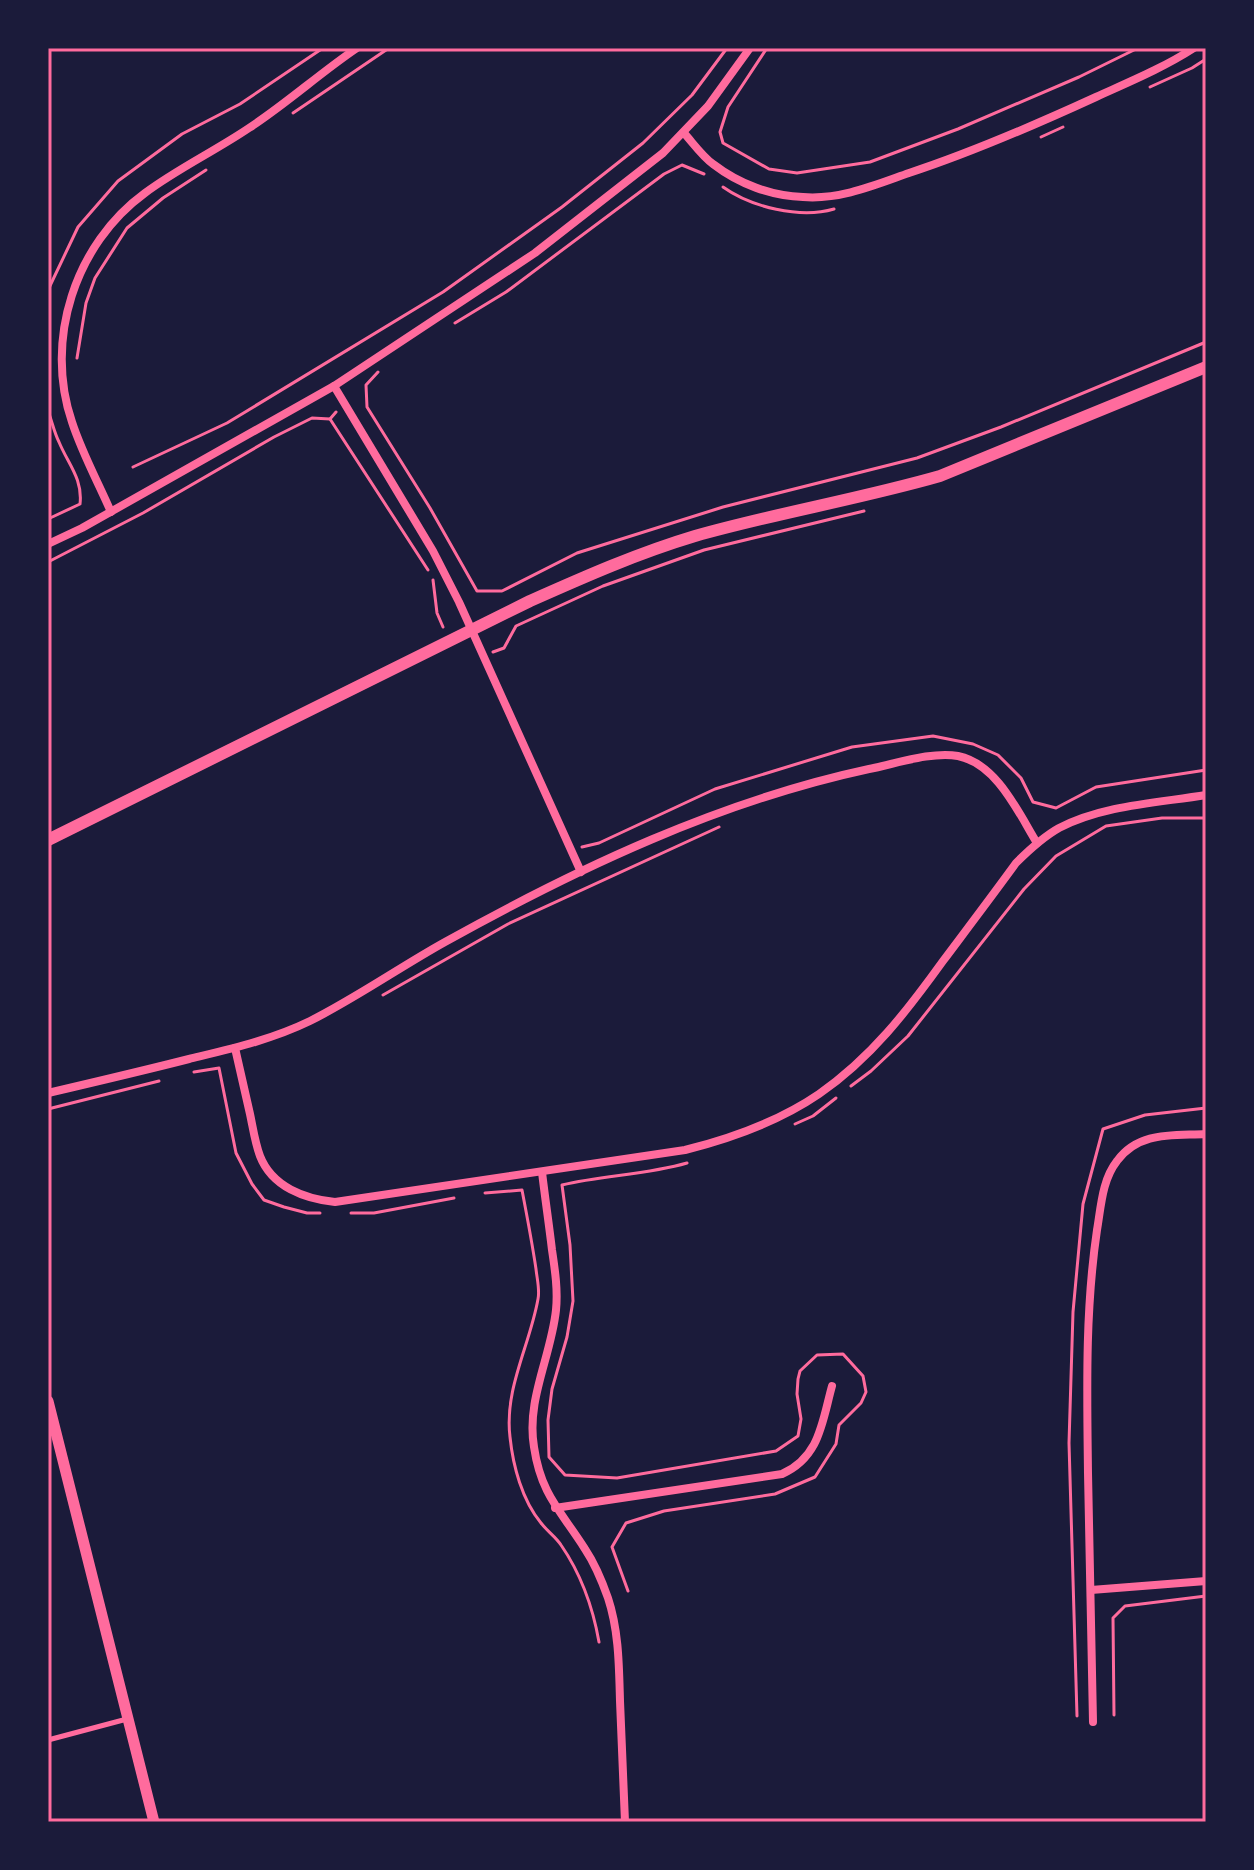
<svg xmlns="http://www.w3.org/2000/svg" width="1254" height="1870" font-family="'Archivo Narrow',sans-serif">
  <rect width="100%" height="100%" fill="#1b1b3a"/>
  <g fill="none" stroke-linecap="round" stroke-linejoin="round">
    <!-- stream -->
    <path stroke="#12122b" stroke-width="5" d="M48 52 52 48"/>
    <!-- path -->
    <g stroke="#ff6b9d" stroke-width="3">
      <path d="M767 48 728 107 720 132 723 143 769 169 797 173 870 162 958 129 1079 77 1138 48"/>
      <path d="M1150 87 1192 68 1206 59"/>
      <path d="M293 113 389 48"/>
      <path d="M1041 137 1063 127"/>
      <path d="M723 187C751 207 800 219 834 209"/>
      <path d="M48 290 78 227 118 181 182 134 240 104 323 48"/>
      <path d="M455 323 506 292 664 174 682 165 704 174"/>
      <path d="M77 358 86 303 95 278 127 228 163 198 206 170"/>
      <path d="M378 372 366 385 367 407 430 508 477 591H502L577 553 723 507 917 458 1001 427 1206 342"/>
      <path d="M48 411C52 421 54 432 59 442 68 464 83 479 80 504L48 519"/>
      <path d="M330 419 428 570"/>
      <path d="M133 467 227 423 443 292 562 207 643 143 692 95 727 48"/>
      <path d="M48 562 143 513 274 437 312 418 330 419 336 412"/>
      <path d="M433 580 437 613 443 627"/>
      <path d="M493 652 504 648 516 626 603 586 704 550 864 511"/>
      <path d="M582 847 599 843 715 789 852 747 933 736 973 744 998 755 1021 778 1033 802 1056 808 1096 787 1206 770"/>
      <path d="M383 995 508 924 719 827"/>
      <path d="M194 1072 219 1068 236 1153 252 1184 264 1200 284 1207 307 1213H320"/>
      <path d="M851 1086 871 1071 908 1036 1024 889 1056 856 1106 826 1162 818H1206"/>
      <path d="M48 1109 159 1081"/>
      <path d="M795 1124 813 1116 836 1098"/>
      <path d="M485 1193 522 1190C527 1216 532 1242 536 1269 537 1279 540 1290 538 1299 530 1345 504 1389 510 1437 513 1466 522 1500 541 1523 547 1531 556 1537 561 1545 581 1574 593 1608 599 1642"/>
      <path d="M351 1213H374L454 1198"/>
      <path d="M628 1591 612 1547 626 1523 664 1511 775 1494 815 1477 836 1444 839 1425 861 1403 866 1392 863 1376 843 1354 817 1355 800 1371 798 1379 797 1394 801 1419 798 1436 776 1451 617 1478 565 1475 549 1457 548 1420 552 1389 567 1337 573 1301 570 1245 562 1185C603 1175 646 1175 687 1163"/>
      <path d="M1114 1715 1113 1618 1125 1606 1206 1596"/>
      <path d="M1077 1716 1069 1443 1073 1312 1083 1204 1103 1129 1145 1115 1206 1108"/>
    </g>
    <!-- service -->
    <path stroke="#ff6b9d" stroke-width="5" d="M48 1740 127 1719"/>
    <!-- minor -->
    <g stroke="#ff6b9d" stroke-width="8">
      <path d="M684 133C693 143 702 156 713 164 739 184 771 196 803 197 840 200 875 185 909 173 973 152 1035 125 1096 97 1129 82 1163 68 1194 48"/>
      <path d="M334 386 433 551 459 602 581 872"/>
      <path d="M111 512C98 482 82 453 72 422 44 340 75 244 145 193 177 169 215 151 249 128 286 104 320 73 357 48"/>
      <path d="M48 544 82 528 334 386 535 253 663 153 708 106 750 48"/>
      <path d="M235 1048C240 1070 245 1092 250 1114 253 1128 255 1143 260 1156 272 1187 305 1199 335 1202L685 1150C733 1138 778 1122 819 1094 871 1058 907 1011 943 961 967 929 992 896 1016 863 1029 850 1043 837 1059 828 1104 805 1157 803 1206 795"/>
      <path d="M48 1093C95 1082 142 1071 189 1059 230 1049 271 1040 310 1021 356 998 400 967 445 942 578 868 720 801 869 769 895 764 932 751 958 756 997 764 1018 812 1037 843"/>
      <path d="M542 1172C545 1198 549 1224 552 1250 555 1270 558 1290 556 1310 551 1357 526 1400 534 1447 541 1495 561 1511 585 1549 595 1564 602 1581 608 1598 619 1631 619 1667 620 1701 622 1741 623 1782 625 1822"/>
      <path d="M555 1508 782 1474C820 1457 822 1422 832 1386"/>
      <path d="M1091 1590 1206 1581"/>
      <path d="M1093 1722C1091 1639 1090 1556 1088 1473 1087 1391 1085 1311 1097 1230 1101 1207 1102 1180 1117 1161 1139 1131 1173 1136 1206 1134"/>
    </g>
    <!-- tertiary -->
    <path stroke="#ff6b9d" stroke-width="11" d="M48 1401 154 1822"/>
    <!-- secondary -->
    <path stroke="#ff6b9d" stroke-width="12" d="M48 840 530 601C584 577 638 553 695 536 776 513 860 499 940 476L1206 367"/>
  </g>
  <!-- border -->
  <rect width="1254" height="1870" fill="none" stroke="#1b1b3a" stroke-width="100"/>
  <rect x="50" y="50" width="1154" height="1770" fill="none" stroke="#ff6b9d" stroke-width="3"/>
</svg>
